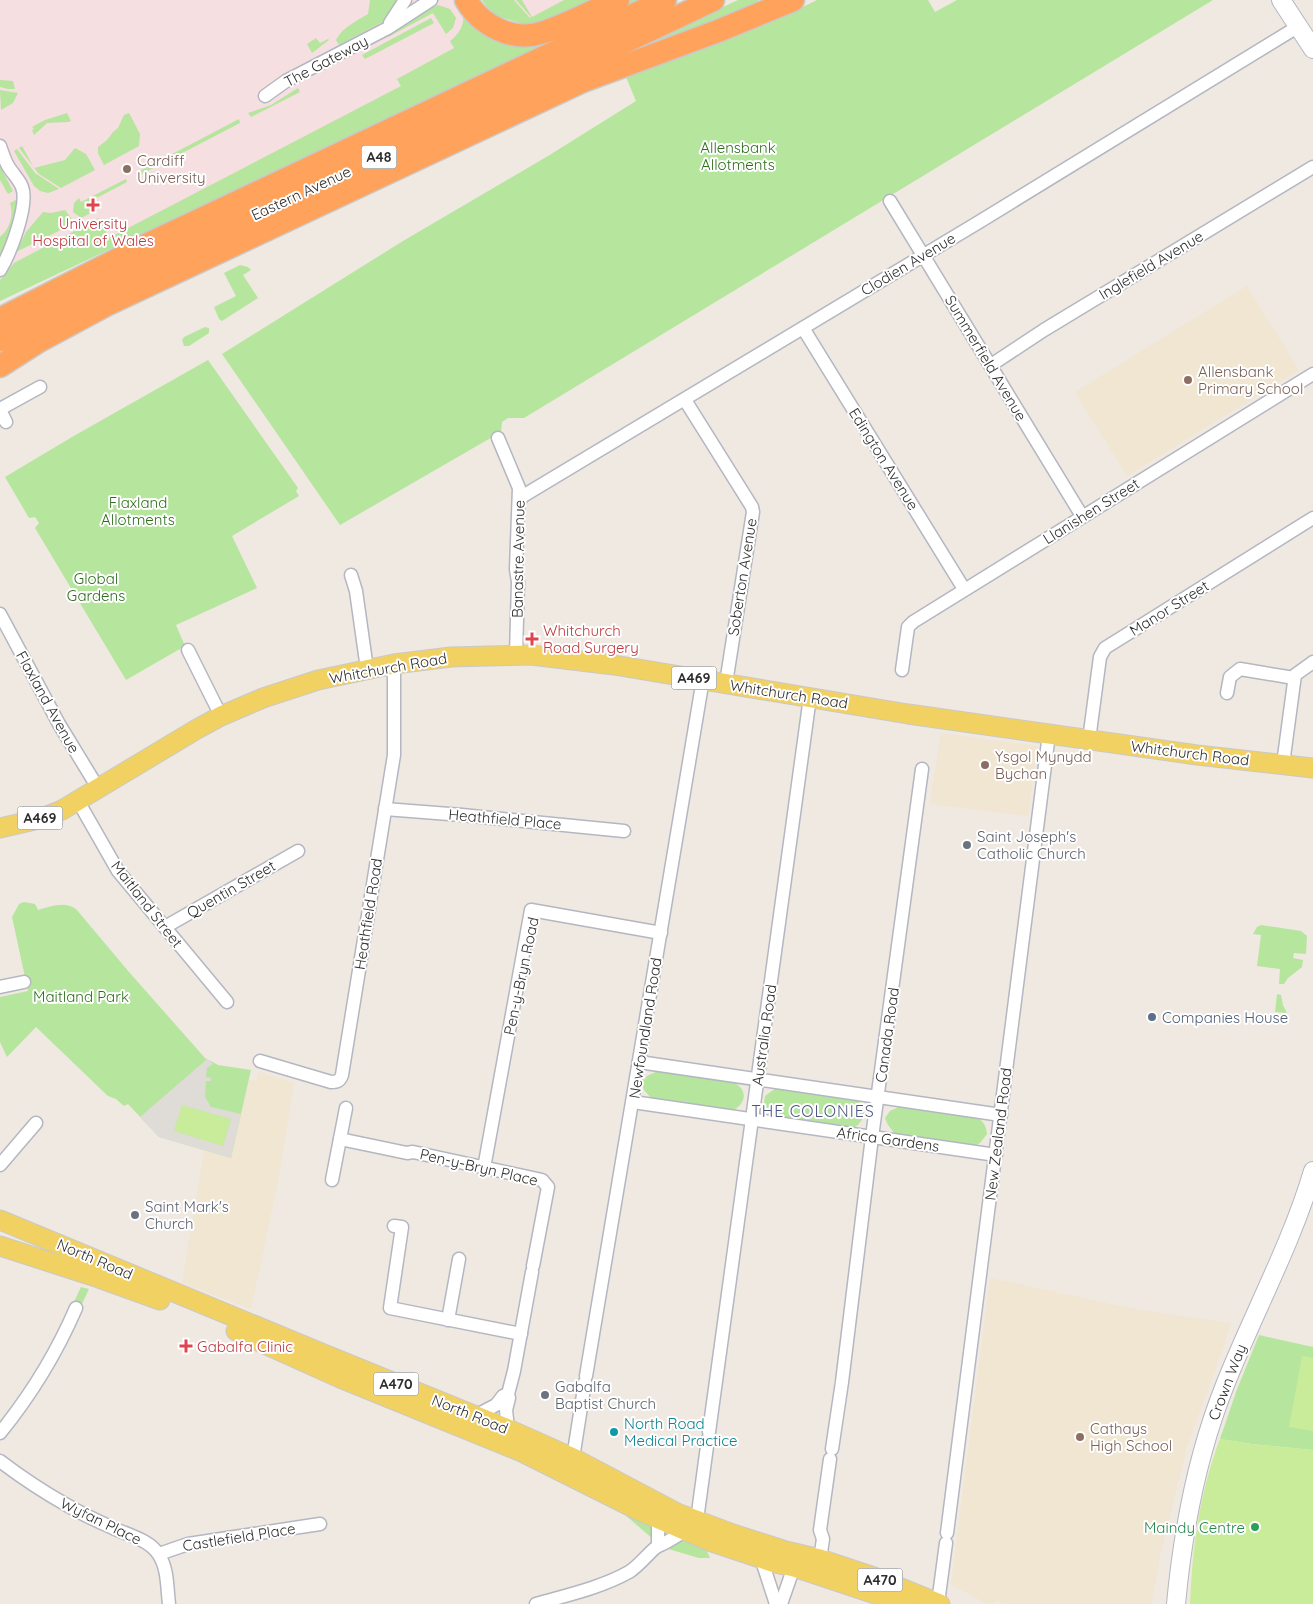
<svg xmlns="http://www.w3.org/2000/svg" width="1313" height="1604" font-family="Quicksand,sans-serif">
  <rect width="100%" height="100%" fill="#efe9e1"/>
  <!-- education -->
  <g fill="#f0e6d1">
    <path d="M1247 286 1299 370 1127 476 1075 392Z"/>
    <path d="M941 733 1037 746 1028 816 930 804Z"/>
    <path d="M258 1072 294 1083 278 1181 251 1309 182 1283 204 1151 231 1158 249 1080 256 1081Z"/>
    <path d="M990 1278 1134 1309 1231 1323 1222 1351 1187 1447 1161 1551 1151 1604H1003L997 1600 994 1604H987L951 1584Z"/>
  </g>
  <!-- medical -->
  <g fill="#f5dfe0">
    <path d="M0 0H460L500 38 0 299Z"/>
    <path d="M482 0H589L545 20 522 23 497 16 486 6Z"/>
  </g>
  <!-- green -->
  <g fill="#b6e59e">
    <path d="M370 0H398L386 20 339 45 336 40C342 28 356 21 368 14Z"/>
    <path d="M455 0H460L493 35 628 0H639L0 301V280L14 263 99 218 109 238 401 86 397 79 454 48 450 41C464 31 469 13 455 0Z"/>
    <path d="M482 0H514L530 18 531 17 516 0H522L532 17 564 0H592C573 8 553 20 533 24 525 25 517 22 510 20 497 17 489 11 482 0Z"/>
    <path d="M738 0H759L755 4 510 107Z"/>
    <path d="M817 0H928L935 12 957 0H1213L524 418H508L502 422 501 432 340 525 222 354 403 241 548 156 636 101 626 77 642 69C702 48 761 29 817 0Z"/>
    <path d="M438 5 450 9 456 18 453 28 446 34 433 13 388 37 387 35 425 10Z"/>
    <path d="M431 18 434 23 365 59 362 55Z"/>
    <path d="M316 38 320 43 328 39 329 40 312 53 307 44Z"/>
    <path d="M0 80 13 81 15 89H8L0 87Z"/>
    <path d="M298 88 300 92 251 117 248 113 271 105Z"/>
    <path d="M0 90 18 93 13 103 1 110Z"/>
    <path d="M67 113 71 121 68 122 47 123 34 135 32 130 34 129 32 127 45 120Z"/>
    <path d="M129 113 140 134 139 146 104 165 98 153V147L107 140 113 132 118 128 124 115Z"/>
    <path d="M239 119 240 123 138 176 136 173Z"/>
    <path d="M22 146 34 168 65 160 75 148 86 154 95 170 61 188 39 174 19 148Z"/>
    <path d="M17 149 35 173 59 189 48 193 40 191 34 186 14 151Z"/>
    <path d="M0 166 13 191 8 194 0 180Z"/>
    <path d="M126 179 127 182 89 202 93 212 81 218 73 212 74 203 79 198 81 202Z"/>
    <path d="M20 198 18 212 0 259V237C10 229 14 215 10 203Z"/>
    <path d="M65 210 75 223 16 252 26 232 43 212 51 213Z"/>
    <path d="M240 265 248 267 251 270 243 275 258 298 222 321 219 319 214 307 236 296 224 273Z"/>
    <path d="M205 327 209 328V333L189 346H184L182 340 184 337Z"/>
    <path d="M208 360 298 488 296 491 299 496 232 536 257 588 176 625 185 646 126 680 35 528 39 523 35 517 29 518 5 477 72 437Z"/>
    <path d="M24 902 35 904 38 910C52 906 64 901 76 909L129 972 205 1058 218 1065 251 1070 231 1158 159 1137 128 1104 124 1106 116 1099 108 1096 36 1027 7 1057 0 1042V997L28 991 12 917 19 904Z"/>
    <path d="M1261 925 1301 931 1307 936 1306 954 1294 953 1293 958 1303 960 1302 967 1288 978 1284 984H1279L1280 969 1257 966 1261 935 1253 934 1257 927Z"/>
    <path d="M1277 994 1281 995 1283 1005 1287 1013 1275 1012Z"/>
    <path d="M660 1070 730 1081C747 1087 749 1102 732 1111L652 1099 644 1090 642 1083 647 1076Z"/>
    <path d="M776 1088 857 1100 862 1105 865 1116 858 1125 853 1128 782 1120 770 1113 764 1103 765 1096Z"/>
    <path d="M903 1105 973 1116C982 1119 986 1124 987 1134L980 1143 975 1146 895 1134 888 1125 885 1118 890 1111Z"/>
    <path d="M81 1287 89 1289 80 1308 73 1304Z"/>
    <path d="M1259 1335 1313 1347V1450L1252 1444 1220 1439 1236 1392Z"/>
    <path d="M605 1499 654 1527 653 1539 624 1514 603 1503Z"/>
    <path d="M681 1537 704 1545 710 1558H699L665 1548Z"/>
  </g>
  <!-- pitch -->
  <g fill="#c9ec9a">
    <path d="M182 1105 231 1119 223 1146 174 1131Z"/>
    <path d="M1302 1356 1313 1358V1431L1289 1427Z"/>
    <path d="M1220 1439 1252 1444 1313 1450V1604H1190C1192 1548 1200 1491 1220 1439Z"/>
  </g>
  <!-- plaza -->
  <path fill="#dfdcd8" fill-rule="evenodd" d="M207 1059 213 1064 207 1068 206 1077 211 1078V1081H206L205 1097 211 1107 241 1114 231 1158 159 1137 140 1117ZM182 1105 231 1119 223 1146 174 1131Z"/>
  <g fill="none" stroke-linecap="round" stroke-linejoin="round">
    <!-- street casing -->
    <g stroke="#b4b7c1" stroke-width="15">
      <g id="street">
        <path d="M390 23 405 0"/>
        <path d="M265 96 286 81 388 28 431 0"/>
        <path d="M0 146C2 152 4 158 7 164 11 172 19 179 22 187 29 205 10 254 0 270"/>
        <path d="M890 201 1082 516"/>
        <path d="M803 328 964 589"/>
        <path d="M991 365 1044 330 1313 167"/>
        <path d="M685 400 752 507 753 512 726 683"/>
        <path d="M0 409 40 387"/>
        <path d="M0 410 6 422"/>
        <path d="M498 438 519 488 516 569 518 582 516 655"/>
        <path d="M519 502 523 496 979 222 1299 26"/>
        <path d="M351 575 356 591 367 669"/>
        <path d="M0 614 59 724 98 788"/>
        <path d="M188 650 221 716"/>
        <path d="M902 670 908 627 913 622 1313 374"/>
        <path d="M1227 693 1230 677 1240 669 1294 678"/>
        <path d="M1089 740 1100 657 1105 648 1313 518"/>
        <path d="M1283 764 1295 675 1313 662"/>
        <path d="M78 801 118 871 227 1002"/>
        <path d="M385 809 462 815 624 831"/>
        <path d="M165 927 298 851"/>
        <path d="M0 987 24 982"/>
        <path d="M260 1061 331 1082C337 1082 340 1081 342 1075L394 755V664"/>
        <path d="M639 1062 1001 1115"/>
        <path d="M633 1102 996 1155"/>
        <path d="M340 1139 407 1153 413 1152 542 1180 548 1187 533 1266"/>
        <path d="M0 1165 36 1123"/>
        <path d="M484 1168 531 910 661 933"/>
        <path d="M332 1180 346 1108"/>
        <path d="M394 1226 402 1227 390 1308 521 1334"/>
        <path d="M448 1320 459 1259"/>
        <path d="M586 1376 703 679"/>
        <path d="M477 1415 496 1405 503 1396 508 1394"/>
        <path d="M508 1429 506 1410 509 1398 508 1394 514 1371 532 1272"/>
        <path d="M709 1432 810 697"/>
        <path d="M0 1433C30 1396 57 1352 76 1308"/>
        <path d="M832 1449 842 1382 872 1137 922 769"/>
        <path d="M573 1458 585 1382"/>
        <path d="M0 1461C21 1477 42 1491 65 1504 80 1513 97 1521 113 1528 128 1535 150 1540 159 1555 168 1569 167 1588 169 1604"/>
        <path d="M697 1520 708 1439"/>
        <path d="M947 1533 1049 734"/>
        <path d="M658 1546V1519"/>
        <path d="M159 1554 188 1544 320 1524"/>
        <path d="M761 1558 776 1604"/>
        <path d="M820 1559 823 1539 820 1530 830 1459"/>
        <path d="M938 1603 946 1543"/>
        <path d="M536 1604C567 1595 600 1588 629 1572 639 1566 652 1549 658 1546 667 1543 676 1536 685 1531"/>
        <path d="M781 1604 796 1561"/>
      </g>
    </g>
    <!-- secondary casing -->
    <g stroke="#b4b7c1" stroke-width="20">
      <g id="secondary">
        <path d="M1281 0 1313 49"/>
        <path d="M1176 1604C1183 1529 1197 1455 1225 1385 1253 1314 1291 1245 1313 1171"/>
      </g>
    </g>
    <!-- primary casing -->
    <g stroke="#c9c9c9" stroke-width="21">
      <g id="primary">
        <path d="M0 828 39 819 62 810 197 729 221 716 263 698 318 680 394 664 451 657 489 656 531 655 614 665 908 714 1197 755 1313 768"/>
        <path d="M0 1220 326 1355 508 1429 573 1458 677 1513 733 1534 786 1551 820 1559 874 1577 940 1604"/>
        <path d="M0 1246 99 1278 160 1300"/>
        <path d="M236 1331 340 1378 522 1452 638 1510 712 1542 775 1563 794 1567 905 1604"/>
      </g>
    </g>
    <!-- highway casing -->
    <g stroke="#c9c9c9" stroke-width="25">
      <g id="highway">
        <path d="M466 0C480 25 512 42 541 33 565 26 594 10 618 0"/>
        <path d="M0 319 144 246 665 0"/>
        <path d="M0 340C87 292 178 251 267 209 416 139 565 71 713 0"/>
        <path d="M0 366 39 341 106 305 583 81 718 31 793 0"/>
      </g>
    </g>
    <!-- street -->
    <use href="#street" stroke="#fff" stroke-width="12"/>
    <!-- secondary -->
    <use href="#secondary" stroke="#fff" stroke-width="18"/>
    <!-- primary -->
    <use href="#primary" stroke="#f2d163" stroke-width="19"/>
    <!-- highway -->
    <use href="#highway" stroke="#ffa35c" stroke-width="22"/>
  </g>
  <!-- markers -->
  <g fill="#8d6e63" stroke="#fff" stroke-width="2">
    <circle cx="127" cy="169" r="5"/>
    <circle cx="1188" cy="380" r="5"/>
    <circle cx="985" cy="765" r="5"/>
    <circle cx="1080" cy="1437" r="5"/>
  </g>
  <g fill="#e0444e" stroke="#fff" stroke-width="2">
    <path d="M90.5 197.5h5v5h5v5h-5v5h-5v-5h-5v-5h5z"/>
    <path d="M529.5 631.5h5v5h5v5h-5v5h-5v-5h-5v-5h5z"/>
    <path d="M183.5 1338.5h5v5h5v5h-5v5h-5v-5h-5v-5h5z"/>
  </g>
  <g fill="#6b7280" stroke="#fff" stroke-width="2">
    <circle cx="967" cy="845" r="5"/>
    <circle cx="135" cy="1215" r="5"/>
    <circle cx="545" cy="1395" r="5"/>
  </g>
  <circle fill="#5c6f8a" stroke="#fff" stroke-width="2" cx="1152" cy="1017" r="5"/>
  <circle fill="#0f9aa8" stroke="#fff" stroke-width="2" cx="614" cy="1432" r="5"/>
  <circle fill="#2e9e5b" stroke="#fff" stroke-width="2" cx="1255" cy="1527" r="5"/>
  <g text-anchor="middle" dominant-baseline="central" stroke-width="4" stroke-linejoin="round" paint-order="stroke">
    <!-- shield labels -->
    <g fill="#fff" stroke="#6d6d6d" stroke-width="1">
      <rect x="361.5" y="145.5" width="35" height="23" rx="4"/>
      <rect x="671.5" y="666.5" width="45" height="23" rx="4"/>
      <rect x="17.5" y="806.5" width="45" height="23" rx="4"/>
      <rect x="373.5" y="1372.5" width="45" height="23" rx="4"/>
      <rect x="857.5" y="1568.5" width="45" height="23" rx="4"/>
    </g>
    <g font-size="14" font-weight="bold" fill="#2e2e2e">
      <text x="379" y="157">A48</text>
      <text x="694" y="678">A469</text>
      <text x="40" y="818">A469</text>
      <text x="396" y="1384">A470</text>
      <text x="880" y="1580">A470</text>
    </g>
    <!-- street labels -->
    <g font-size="15" fill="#2e2e2e" stroke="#fff">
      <text transform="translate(326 61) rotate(-28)">The Gateway</text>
      <text transform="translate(301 193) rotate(-25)">Eastern Avenue</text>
      <text transform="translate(908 264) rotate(-31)">Clodien Avenue</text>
      <text transform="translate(1151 265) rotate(-31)">Inglefield Avenue</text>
      <text transform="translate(986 358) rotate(59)">Summerfield Avenue</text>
      <text transform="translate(884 459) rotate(58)">Edington Avenue</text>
      <text transform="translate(1091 511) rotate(-32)">Llanishen Street</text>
      <text transform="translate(518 559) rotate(-89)">Banastre Avenue</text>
      <text transform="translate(742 577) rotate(-81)">Soberton Avenue</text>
      <text transform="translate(1169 608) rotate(-32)">Manor Street</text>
      <text transform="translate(388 668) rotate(-10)">Whitchurch Road</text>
      <text transform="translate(789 694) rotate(9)">Whitchurch Road</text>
      <text transform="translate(48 702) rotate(61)">Flaxland Avenue</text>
      <text transform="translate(1190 753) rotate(7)">Whitchurch Road</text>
      <text transform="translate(505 819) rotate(5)">Heathfield Place</text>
      <text transform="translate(231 889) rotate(-30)">Quentin Street</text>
      <text transform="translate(147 904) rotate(52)">Maitland Street</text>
      <text transform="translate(368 914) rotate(-81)">Heathfield Road</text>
      <text transform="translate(521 976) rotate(-78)">Pen-y-Bryn Road</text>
      <text transform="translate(645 1028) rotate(-81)">Newfoundland Road</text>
      <text transform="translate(764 1035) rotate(-82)">Australia Road</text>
      <text transform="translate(887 1035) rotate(-82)">Canada Road</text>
      <text transform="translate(998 1134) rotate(-83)">New Zealand Road</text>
      <text transform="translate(888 1139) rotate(8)">Africa Gardens</text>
      <text transform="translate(479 1167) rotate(13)">Pen-y-Bryn Place</text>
      <text transform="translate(95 1259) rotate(23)">North Road</text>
      <text transform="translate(1227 1382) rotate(-69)">Crown Way</text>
      <text transform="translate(470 1414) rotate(22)">North Road</text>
      <text transform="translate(101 1521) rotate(26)">Wyfan Place</text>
      <text transform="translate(239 1537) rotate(-9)">Castlefield Place</text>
    </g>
    <!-- park labels -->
    <g font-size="15" fill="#2c6e1b" stroke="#fff">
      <text x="738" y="147">Allensbank<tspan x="738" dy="17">Allotments</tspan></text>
      <text x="138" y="502">Flaxland<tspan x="138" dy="17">Allotments</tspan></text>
      <text x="96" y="578">Global<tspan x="96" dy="17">Gardens</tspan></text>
      <text x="81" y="996">Maitland Park</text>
    </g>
    <!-- education labels -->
    <g font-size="15" fill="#785e54" stroke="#fff" text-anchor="start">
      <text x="137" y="160">Cardiff<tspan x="137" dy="17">University</tspan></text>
      <text x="1198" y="371">Allensbank<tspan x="1198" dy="17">Primary School</tspan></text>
      <text x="995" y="756">Ysgol Mynydd<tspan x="995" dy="17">Bychan</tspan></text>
      <text x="1090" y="1428">Cathays<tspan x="1090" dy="17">High School</tspan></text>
    </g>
    <!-- health labels -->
    <g font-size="15" fill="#be3a42" stroke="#fff" text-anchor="start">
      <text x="93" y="223" text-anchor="middle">University<tspan x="93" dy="17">Hospital of Wales</tspan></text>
      <text x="543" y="630">Whitchurch<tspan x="543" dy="17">Road Surgery</tspan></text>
      <text x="197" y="1346">Gabalfa Clinic</text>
    </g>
    <!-- worship labels -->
    <g font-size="15" fill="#5b616d" stroke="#fff" text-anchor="start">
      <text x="977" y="836">Saint Joseph's<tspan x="977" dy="17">Catholic Church</tspan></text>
      <text x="145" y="1206">Saint Mark's<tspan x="145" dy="17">Church</tspan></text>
      <text x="555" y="1386">Gabalfa<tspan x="555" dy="17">Baptist Church</tspan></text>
    </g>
    <!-- service labels -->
    <g font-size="15" fill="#4e5e75" stroke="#fff" text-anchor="start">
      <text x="1162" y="1017">Companies House</text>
    </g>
    <!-- culture labels -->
    <g font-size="15" fill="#0d838f" stroke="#fff" text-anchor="start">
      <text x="624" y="1423">North Road<tspan x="624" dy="17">Medical Practice</tspan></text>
    </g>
    <!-- leisure labels -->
    <g font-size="15" fill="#27864d" stroke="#fff" text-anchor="end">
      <text x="1245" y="1527">Maindy Centre</text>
    </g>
    <!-- neighbourhood labels -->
    <g font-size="16" letter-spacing="1" fill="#4d5680" stroke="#fff">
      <text x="813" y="1111">THE COLONIES</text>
    </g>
  </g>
</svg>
